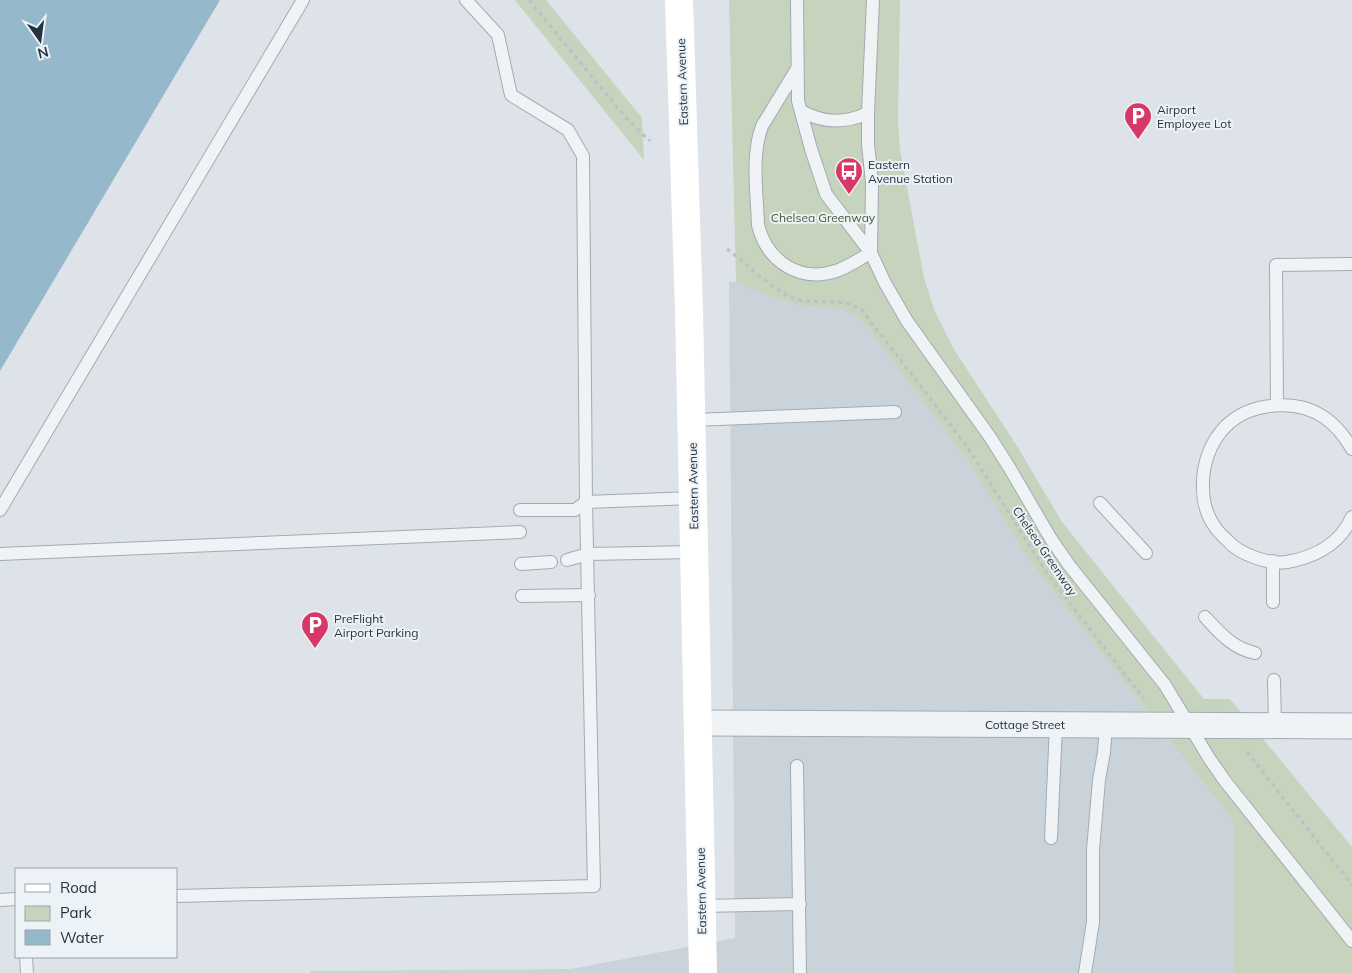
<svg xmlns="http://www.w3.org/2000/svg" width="1352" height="973" font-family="Mulish,sans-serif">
  <rect width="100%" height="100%" fill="#dde3e8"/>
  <!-- built -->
  <path fill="#cbd3da" d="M729 282H736L795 304 838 307 847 310 864 323 967 460 1029 560 1233 821 1234 973H310V971L571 969 735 938Z"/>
  <!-- green -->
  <g fill="#c6d3bd">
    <path d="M515 0H546L642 118 644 160Z"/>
    <path d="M729 0H900L898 120 900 150 924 278 935 312 955 351 1017 446 1062 522 1204 699H1230L1352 847V973H1234L1233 821 1029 560 967 460 864 323C838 300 824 310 795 304 775 299 755 290 736 282Z"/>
  </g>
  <!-- water -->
  <path fill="#95b8cb" d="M0 0H220L0 371Z"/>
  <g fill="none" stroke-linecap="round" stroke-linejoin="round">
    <!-- lane casing -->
    <g stroke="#a2abb2" stroke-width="14">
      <g id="lane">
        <path d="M797 0 798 101 811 149 826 194 871 253 885 283 907 321 990 437 1009 467 1051 539 1069 565 1165 685 1209 758 1225 781 1352 941"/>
        <path d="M797 69 762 126C751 156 757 193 758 225 767 261 799 283 836 271 848 267 859 259 871 253"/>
        <path d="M801 111C823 123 844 124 868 113"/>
        <path d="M871 253 872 183 868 144V113L873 0"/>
        <path d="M1277 404 1276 265 1352 264"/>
        <path d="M692 420 895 412"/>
        <path d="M1352 449C1345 437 1337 426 1325 418 1298 398 1250 402 1226 426 1210 442 1202 465 1203 488 1203 501 1207 516 1215 527 1218 532 1223 536 1228 541 1239 554 1269 565 1287 562 1315 557 1340 544 1352 517"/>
        <path d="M1100 503 1146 553"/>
        <path d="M0 510 303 0"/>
        <path d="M520 510H575L586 502 693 498"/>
        <path d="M0 554 520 532"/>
        <path d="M567 560 588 554 695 552"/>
        <path d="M1273 561V602"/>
        <path d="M521 564 551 562"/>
        <path d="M522 596 589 595"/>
        <path d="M1205 617C1220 633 1232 648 1255 653"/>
        <path d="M1274 680 1275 726"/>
        <path d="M797 766 800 973"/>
        <path d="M1051 838 1056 725"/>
        <path d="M176 896 594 886 586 502 583 156 568 130 511 95 498 35 466 0"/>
        <path d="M0 900 16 899"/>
        <path d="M701 906 800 904"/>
        <path d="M26 957 27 973"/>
        <path d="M1085 973 1093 922V850L1099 780 1104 752 1106 725"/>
      </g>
    </g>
    <!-- street casing -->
    <g stroke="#a2abb2" stroke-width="27">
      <path id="street" d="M698 723 1352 726"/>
    </g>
    <!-- path -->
    <g stroke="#bbc1c7" stroke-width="3" stroke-dasharray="4 4" stroke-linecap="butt">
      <path d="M529 0 625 117 650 141"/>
      <path d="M727 249C746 263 778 296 800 300 820 304 842 298 861 309L966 445 1046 572 1144 699"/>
      <path d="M1247 752 1352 885"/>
    </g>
    <!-- lane -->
    <use href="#lane" stroke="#f0f3f6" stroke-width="12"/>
    <!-- street -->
    <use href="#street" stroke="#f0f3f6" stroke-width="25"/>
    <!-- secondary -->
    <path stroke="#fff" stroke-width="28" d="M679 0 689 311 703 973"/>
  </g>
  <!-- icons -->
  <defs>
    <g id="parking-pin" transform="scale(1.4375)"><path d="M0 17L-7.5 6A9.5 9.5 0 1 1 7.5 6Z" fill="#d83769" stroke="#ecf2f6"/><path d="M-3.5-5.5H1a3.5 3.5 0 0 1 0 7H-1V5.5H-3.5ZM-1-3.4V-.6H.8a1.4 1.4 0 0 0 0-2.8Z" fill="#fff"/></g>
    <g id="bus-pin" transform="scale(1.4375)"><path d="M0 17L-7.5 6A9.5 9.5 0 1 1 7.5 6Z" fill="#d83769" stroke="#ecf2f6"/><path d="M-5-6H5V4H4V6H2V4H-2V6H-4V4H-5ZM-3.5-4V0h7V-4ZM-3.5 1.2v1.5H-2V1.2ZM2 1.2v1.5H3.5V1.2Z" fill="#fff"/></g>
  </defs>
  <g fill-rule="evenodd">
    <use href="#parking-pin" x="1138" y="116"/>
    <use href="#bus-pin" x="849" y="171"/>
    <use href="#parking-pin" x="315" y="625"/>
  </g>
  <g text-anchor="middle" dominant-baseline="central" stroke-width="4" stroke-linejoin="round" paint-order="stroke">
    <!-- street labels -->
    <g font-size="12" fill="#253340" stroke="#ecf2f6">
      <text transform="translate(682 82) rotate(-92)">Eastern Avenue</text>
      <text transform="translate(693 486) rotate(-91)">Eastern Avenue</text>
      <text transform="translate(1045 551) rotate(56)">Chelsea Greenway</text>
      <text x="1025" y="724">Cottage Street</text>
      <text transform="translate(701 891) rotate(-91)">Eastern Avenue</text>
    </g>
    <!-- poi labels -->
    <g font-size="12" fill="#253340" stroke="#ecf2f6" text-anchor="start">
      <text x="1157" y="109">Airport<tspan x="1157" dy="14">Employee Lot</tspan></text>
      <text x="868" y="164">Eastern<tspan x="868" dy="14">Avenue Station</tspan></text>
      <text x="334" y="618">PreFlight<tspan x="334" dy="14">Airport Parking</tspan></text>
    </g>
    <!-- park labels -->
    <g font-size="12" fill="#415d31" stroke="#ecf2f6">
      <text x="823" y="217">Chelsea Greenway</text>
    </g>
  </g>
  <!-- legend -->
  <rect x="15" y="868" width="162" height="90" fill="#ecf2f6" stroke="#9ca6ad"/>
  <rect x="25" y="884" width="25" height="8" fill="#ffffff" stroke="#9ca6ad"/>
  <text x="60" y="893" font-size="15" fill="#253340">Road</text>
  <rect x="25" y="906" width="25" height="15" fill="#c6d3bd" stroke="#9ca6ad"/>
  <text x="60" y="918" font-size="15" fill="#253340">Park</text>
  <rect x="25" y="930" width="25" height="15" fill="#95b8cb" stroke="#9ca6ad"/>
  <text x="60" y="943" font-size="15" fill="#253340">Water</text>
  <!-- north arrow -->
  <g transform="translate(40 40) rotate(166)" stroke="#ecf2f6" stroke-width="4" paint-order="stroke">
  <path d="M0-4L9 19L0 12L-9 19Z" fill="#253340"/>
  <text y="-8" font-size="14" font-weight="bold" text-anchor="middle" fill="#253340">N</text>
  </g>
</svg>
